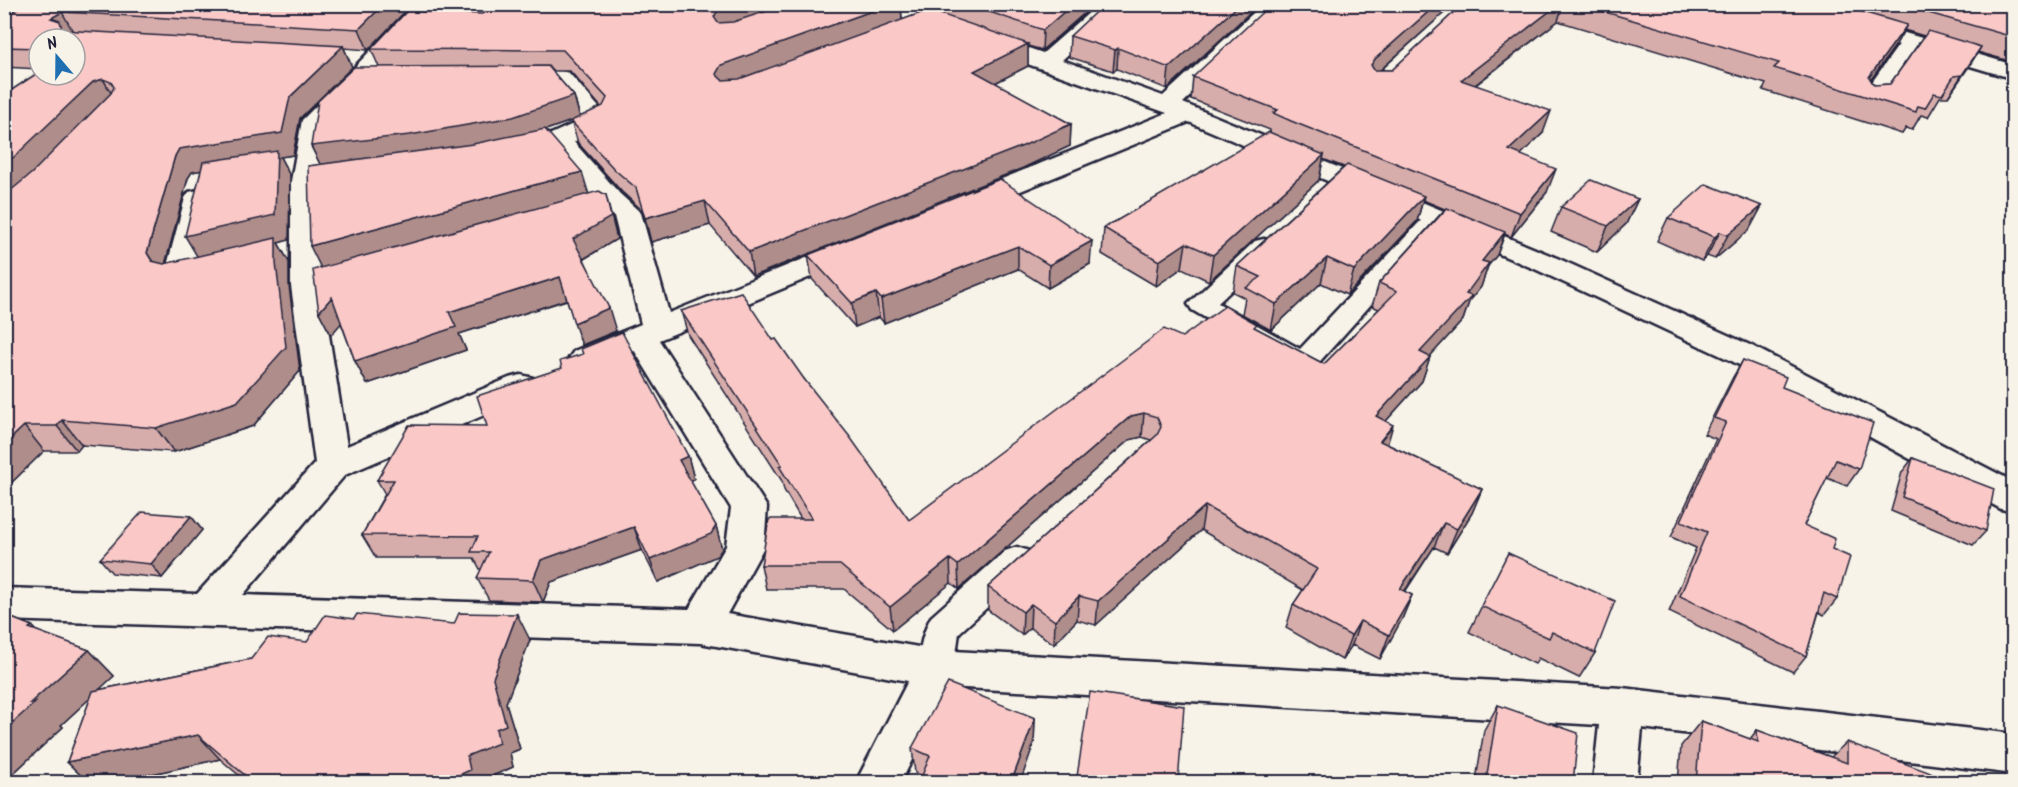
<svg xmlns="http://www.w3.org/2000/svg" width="2018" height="787" font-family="Kalam,sans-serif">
  <rect width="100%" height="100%" fill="#f7f3e8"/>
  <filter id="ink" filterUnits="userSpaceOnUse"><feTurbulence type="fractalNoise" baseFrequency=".0167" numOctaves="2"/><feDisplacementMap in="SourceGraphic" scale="12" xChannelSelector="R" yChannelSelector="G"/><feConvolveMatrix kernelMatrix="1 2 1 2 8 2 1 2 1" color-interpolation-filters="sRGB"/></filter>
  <g filter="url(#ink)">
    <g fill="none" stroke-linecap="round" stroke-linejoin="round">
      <!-- service casing -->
      <g stroke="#22223b" stroke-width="5">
        <g id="service">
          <path d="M1910 37 1919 43 1876 104H1862L1859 100 1862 96 1903 39Z"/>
          <path d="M1436 211 1444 213 1448 218 1444 223 1313 369 1303 372 1293 369 1192 310 1188 304 1255 241 1264 239 1273 241 1276 246 1273 251 1218 303 1300 349 1428 213Z"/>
          <path d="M1017 547 1029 551 1034 560 1029 569 959 633 954 668 949 679 936 683 923 679C915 661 922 634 931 617L1005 551Z"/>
        </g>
      </g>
      <!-- minor casing -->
      <g stroke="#22223b" stroke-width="5">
        <g id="minor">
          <path d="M415 4H437L375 72 391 74 395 79 391 84 359 86 356 92 326 122 319 171 353 166 362 168 366 174 362 180 317 187 321 286 347 446 509 378 521 375 533 378 537 386 533 394 345 475 243 595 689 609 726 546 731 508 634 350 585 369 574 365 569 358 574 351 641 324 614 216 600 206 553 149 511 159 502 156 498 151 502 146 551 134 584 119 555 85 504 83 500 78 504 73C523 68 550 68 569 73L611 121 608 126 574 142 620 194 641 213 669 313 841 244 851 241 861 244 865 250 861 256 659 340 767 507 764 547 727 614 936 650 1622 688 2014 734V774L1642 728 1637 782H1593L1599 725 948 687 901 782H856L908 681 700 643 4 620V588L197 594 315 463 291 286V181L302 120 340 82 346 81 348 74Z"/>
          <path d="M865 4H898L1043 53 1099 4H1122L1062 60 1163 96 1263 4H1286L1183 103 1557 258 1752 346 2014 482V512L2001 509 1730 360 1537 270 1189 122 979 208 969 210 959 208 956 202 959 196 1167 113 868 8Z"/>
          <path d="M1772 4H1806L2014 65V79L1775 8Z"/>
          <path d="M198 190 207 192 211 198 197 264 207 261 217 264 222 270 217 276 179 286 169 283 164 277 185 198 189 192Z"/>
        </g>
      </g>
      <!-- service -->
      <use href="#service" fill="#f7f3e8" fill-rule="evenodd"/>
      <!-- minor -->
      <use href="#minor" fill="#f7f3e8" fill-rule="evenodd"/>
    </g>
    <!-- wall -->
    <g fill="#d7adab" stroke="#22223b" stroke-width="1.5" fill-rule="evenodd">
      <path d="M4 4H412L368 50 344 48 352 67 300 118 293 155 280 157 290 176 289 240 278 243 289 262V286L300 371 253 426 174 452 82 445 77 451H44L4 490V95L75 75V39H39V69L4 67ZM201 170 197 257 165 264 188 178 192 172Z"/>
      <path d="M424 4H901L902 20 926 11 906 4H1095L1042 50 1028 46V66L995 83 1071 124 1070 146 1023 168 753 276 710 225 651 242 643 211 622 192 578 143 571 121 546 130 589 194 612 217 617 239 584 259 616 331 582 345 567 300 459 334 466 350 367 384 355 361 341 323 331 335 319 312 321 268 320 164 311 146 379 67 371 49 426 12ZM552 71H570L601 107 580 117 574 96Z"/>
      <path d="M1259 4 1167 89 1117 69 1113 71 1069 57 1070 36Z"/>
      <path d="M1454 4 1381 70H1392L1463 4H2013V62L1978 52 1948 97H1940L1928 117 1921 115 1912 130 1906 128 1902 134 1763 90 1766 84 1558 21 1476 85 1543 133 1520 155 1547 192 1511 237 1505 234 1497 255 1488 266 1481 287 1469 302 1463 320 1430 356 1422 381 1386 421 1387 444 1482 489 1472 513 1447 553 1434 547 1405 592 1412 595 1402 619 1380 659 1352 645 1342 660 1286 628 1293 605 1303 590 1201 530 1096 625 1077 620 1054 644 1030 628 1022 635 988 610V587L1151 440 1142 437 1129 440 959 589 951 583 893 630 844 589H766L761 565 801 519 784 490 782 481 688 335 681 311 773 340 804 379 909 520 1182 337 1256 328 1324 364 1379 309 1372 306 1379 283 1445 209 1423 200 1417 221 1347 295 1321 283 1271 330 1242 314 1245 298 1233 292 1237 266 1344 167 1323 159 1319 180 1209 281 1182 268 1156 286 1102 254 1104 228 1270 133V130L1191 99 1193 77ZM1904 30 1924 36 1890 84 1874 85 1871 79 1895 46Z"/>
      <path d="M1000 179 1090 264 1048 288 1018 269 884 323 879 317 855 327 812 279 808 255Z"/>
      <path d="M1638 199 1626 224 1597 252 1551 232 1561 207Z"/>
      <path d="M1762 206 1749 230 1715 259 1707 256 1702 261 1657 241 1668 218Z"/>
      <path d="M1743 360 1782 387 1859 469 1847 486 1827 478 1804 525 1832 549 1837 599 1824 615 1819 612 1806 656 1793 672 1669 612 1696 548 1671 537 1716 439 1704 434 1733 377Z"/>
      <path d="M688 456 694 479 690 480 716 526 722 549 717 556 658 582 642 550 551 582 543 602 489 600 477 578 481 571 474 558H376L362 535 385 494 377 480Z"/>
      <path d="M1913 458 1986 531 1973 545 1891 511 1902 472Z"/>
      <path d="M191 516 202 530 162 578 112 573 100 559Z"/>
      <path d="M1508 553 1595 653 1579 678 1538 658 1535 664 1469 632Z"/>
      <path d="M4 615 32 626 38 632 89 650 114 676 98 690 251 659 307 642 530 640 506 703 520 749 510 753 513 767 483 780V783H248L220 759 111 783H89L67 762 91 697 61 725 63 727 4 782Z"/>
      <path d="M1498 705 1573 783H1475L1476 780 1484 730Z"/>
      <path d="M1035 718 1034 743 922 776 915 773 912 748Z"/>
      <path d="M1701 721 1750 739 1757 730 1831 757 1847 742 1940 783H1678L1681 746Z"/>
    </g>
    <!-- shaded-wall -->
    <g fill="#af8d8b" stroke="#22223b" stroke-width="1.5">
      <path d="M4 4H33L4 21Z"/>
      <path d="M384 4H412L368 50 359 29Z"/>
      <path d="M736 4H801L718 38 714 17 718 10Z"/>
      <path d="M891 4H901L902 21 720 95 716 74 721 65Z"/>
      <path d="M1073 4H1095L1042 50 1043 30Z"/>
      <path d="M1240 4H1259L1167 89 1169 68Z"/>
      <path d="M1437 4H1454L1369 80 1371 65 1375 59Z"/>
      <path d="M1559 4H1563L1558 21 1454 101 1461 80Z"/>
      <path d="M62 12 74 33 67 39 51 18Z"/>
      <path d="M1907 25 1895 46 1860 95 1869 77Z"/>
      <path d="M1028 44V66L975 93 974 71Z"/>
      <path d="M343 46 352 67 300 118 293 155 280 157 290 176 289 240 278 243 289 262V286L300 371 253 426 174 452 156 428 200 261 185 236 277 158 192 172 188 178 162 276 147 253 175 156 179 149 290 97Z"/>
      <path d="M1981 47 1968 68 1948 97 1962 75Z"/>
      <path d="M1118 48 1117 69 1113 71 1115 50Z"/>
      <path d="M103 79 116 101 4 199V164L93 82Z"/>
      <path d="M574 96 580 118 520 139 322 168 311 146Z"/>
      <path d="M1551 111 1543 133 1502 173 1509 150Z"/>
      <path d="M1071 124 1070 146 1023 168 753 276 749 252Z"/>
      <path d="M1324 155 1319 180 1209 281 1213 255Z"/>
      <path d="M1556 169 1547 192 1511 237 1520 213Z"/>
      <path d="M582 172 589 195 322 270 310 246Z"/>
      <path d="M606 195 617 239 580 261 573 239Z"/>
      <path d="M1424 196 1417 221 1347 295 1354 270Z"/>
      <path d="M1638 199 1626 224 1597 252 1608 226Z"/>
      <path d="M705 201 710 225 651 242 645 218Z"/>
      <path d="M1762 206 1749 230 1715 259 1728 235Z"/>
      <path d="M1505 232 1497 255 1488 266 1481 287 1469 302 1463 320 1412 376 1420 352 1466 294 1482 261Z"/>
      <path d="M1720 232 1707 256 1702 261 1715 237Z"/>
      <path d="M1092 241 1090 264 1048 288 1049 265Z"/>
      <path d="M1186 243 1182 268 1156 286 1159 261Z"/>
      <path d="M1018 246V269L884 323 881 299Z"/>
      <path d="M1327 258 1321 283 1271 330 1276 304Z"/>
      <path d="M560 277 568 299 459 334 466 350 367 384 355 361 449 312Z"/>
      <path d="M876 293 879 317 855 327 852 303Z"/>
      <path d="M332 297 344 320 331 335 319 312Z"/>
      <path d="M609 308 616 331 582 345 574 323Z"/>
      <path d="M1430 357 1422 381 1368 441 1376 416Z"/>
      <path d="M1144 413 1142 437 1129 440 959 589 958 565 1131 416Z"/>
      <path d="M62 420 82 445 77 451 57 426Z"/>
      <path d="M1393 425 1386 449 1380 441Z"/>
      <path d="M24 426 44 451 4 490V445Z"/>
      <path d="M688 456 694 479 685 482 679 460Z"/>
      <path d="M1482 489 1472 513 1447 553 1457 529Z"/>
      <path d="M1205 506 1201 530 1096 625 1098 601Z"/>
      <path d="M191 516 202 530 162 578 151 564Z"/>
      <path d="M1444 523 1434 547 1390 613 1400 589Z"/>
      <path d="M716 526 722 549 717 556 658 582 650 560Z"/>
      <path d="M634 527 642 550 551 582 543 602 533 580 541 560Z"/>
      <path d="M950 559 951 583 893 630 890 607Z"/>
      <path d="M1412 595 1402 619 1380 659 1389 635Z"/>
      <path d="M1079 596 1077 620 1054 644 1055 621Z"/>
      <path d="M1031 604 1030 628 1022 635 1023 612Z"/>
      <path d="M517 614 530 640 506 703 520 749 510 753 513 767 483 780V783H442L467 756 493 678Z"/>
      <path d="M1360 621 1352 645 1342 660 1351 636Z"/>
      <path d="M32 626 58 652 29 628Z"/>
      <path d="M89 650 114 676 61 725 63 727 4 782V730L30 703Z"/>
      <path d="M1035 718 1034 743 1020 783H1011Z"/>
      <path d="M198 735 220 759 111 783H89L67 762Z"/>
    </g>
    <!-- building -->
    <g fill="#fac9c7" stroke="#22223b" stroke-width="1.5">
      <path d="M24 4H384L359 29 62 12 51 18 60 21 62 30 343 46 290 97 282 133 179 149 175 156 147 253 152 261 164 264 276 238V263L286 347 237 402 156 428 62 420 57 426H24L4 445V375L6 374H4V196L32 173 111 93 114 87 111 82 103 79 93 82 14 157 4 164V98H6H4V95L39 72V75H75V39H39V48L4 47V17Z"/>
      <path d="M491 4H736L718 10 714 17 718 23 733 22 789 4H891L721 65 716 74 722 80 739 79 929 10 1028 44 974 71 1071 124 1023 146 749 252 705 201 645 218 636 188 615 170 571 121 603 106 607 98 563 50 371 49 407 11 482 14 494 6Z"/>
      <path d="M966 4H1073L1043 30Z"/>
      <path d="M1104 4H1240L1169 68 1118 48 1115 50 1070 36Z"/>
      <path d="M1271 4H1437L1375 59 1371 65 1374 70H1392L1463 4H1559L1461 80 1551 111 1509 150 1556 169 1520 213 1291 121 1273 113 1278 110 1193 77Z"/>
      <path d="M1578 4H1835L1907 25 1869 77 1874 85 1890 84 1928 31 1981 47 1962 75 1954 76 1942 95 1934 93 1925 108 1918 106 1916 112 1774 68 1779 63Z"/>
      <path d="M1897 4H2013V37Z"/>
      <path d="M548 66 574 96 513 117 410 135 311 146 318 101 354 67Z"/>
      <path d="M545 129 582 172 310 246 308 166 473 144Z"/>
      <path d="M1269 132 1324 155 1213 255 1186 243 1159 261 1104 228Z"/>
      <path d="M277 151 275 215 185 236 203 162Z"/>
      <path d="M1347 165 1424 196 1354 270 1327 258 1276 304 1246 288 1261 277 1237 266Z"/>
      <path d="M1000 179 1092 241 1049 265 1018 246 881 299 876 293 852 303 808 255Z"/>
      <path d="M1591 180 1638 199 1608 226 1561 207Z"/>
      <path d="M1706 184 1762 206 1728 235 1720 232 1715 237 1668 218Z"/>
      <path d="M599 191 606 195 611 217 573 239 609 308 574 323 560 277 449 312 456 327 355 361 332 297 319 312 313 270Z"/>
      <path d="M1447 208 1505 232 1482 261 1489 263 1466 294 1472 296 1420 352 1430 357 1376 416 1393 425 1380 441 1482 489 1457 529 1444 523 1400 589 1412 595 1389 635 1360 621 1351 636 1293 605 1317 569 1205 506 1098 601 1079 596 1055 621 1031 604 1023 612 988 587 1157 435 1161 427 1157 417 1144 413 1131 416 958 565 950 559 890 607 840 565H761L769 519H812L779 466 782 465 681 311 741 292 773 340 776 339 804 379 850 437 909 520 1164 329 1182 337 1225 306 1257 324 1254 327 1324 364 1397 291 1379 283Z"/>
      <path d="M622 332 688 456 679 460 716 526 711 534 650 560 634 527 541 560 533 580 477 578 489 552H471L478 536 362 535 394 480H377L409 425 487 426 477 396 562 368 560 361 583 354 581 349Z"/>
      <path d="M1743 360 1786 377 1782 387 1873 423 1859 469 1836 460 1804 525 1835 539 1832 549 1850 557 1837 599 1824 593 1806 656 1680 596 1707 532 1681 521 1726 422 1714 418Z"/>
      <path d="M1913 458 1994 489 1986 531 1902 497Z"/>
      <path d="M142 512 191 516 151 564 100 559Z"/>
      <path d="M1508 553 1615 601 1595 653 1552 632 1549 638 1481 606Z"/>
      <path d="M459 613 517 614 493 678 506 725 496 729 499 743 467 756 470 770 442 783H254L198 735 67 762 93 691 251 659 268 637 307 642 325 615 354 619 357 614 454 624Z"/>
      <path d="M4 615 32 626 29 628 89 650 30 703 36 702 4 730Z"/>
      <path d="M948 683 1035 718 1011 783H919L930 756 912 748Z"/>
      <path d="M1090 692 1184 706 1178 783H1076Z"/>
      <path d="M1498 705 1578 733 1573 783H1476L1477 778 1486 781Z"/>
      <path d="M1701 721 1758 742 1757 730 1847 763V742L1939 776 1940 783H1696Z"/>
    </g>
  </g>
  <!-- margin -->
  <rect width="2018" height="787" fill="none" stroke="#f7f3e8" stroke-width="24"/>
  <rect x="12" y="12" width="1994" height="763" fill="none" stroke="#22223b" stroke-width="2" filter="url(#ink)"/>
  <!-- north arrow -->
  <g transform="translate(57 57) rotate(340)"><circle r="28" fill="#f7f3e8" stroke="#a29fa3" stroke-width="1.5"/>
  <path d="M0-4.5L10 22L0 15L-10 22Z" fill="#1f6fb2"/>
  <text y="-9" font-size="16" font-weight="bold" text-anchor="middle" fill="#22223b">N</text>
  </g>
</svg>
